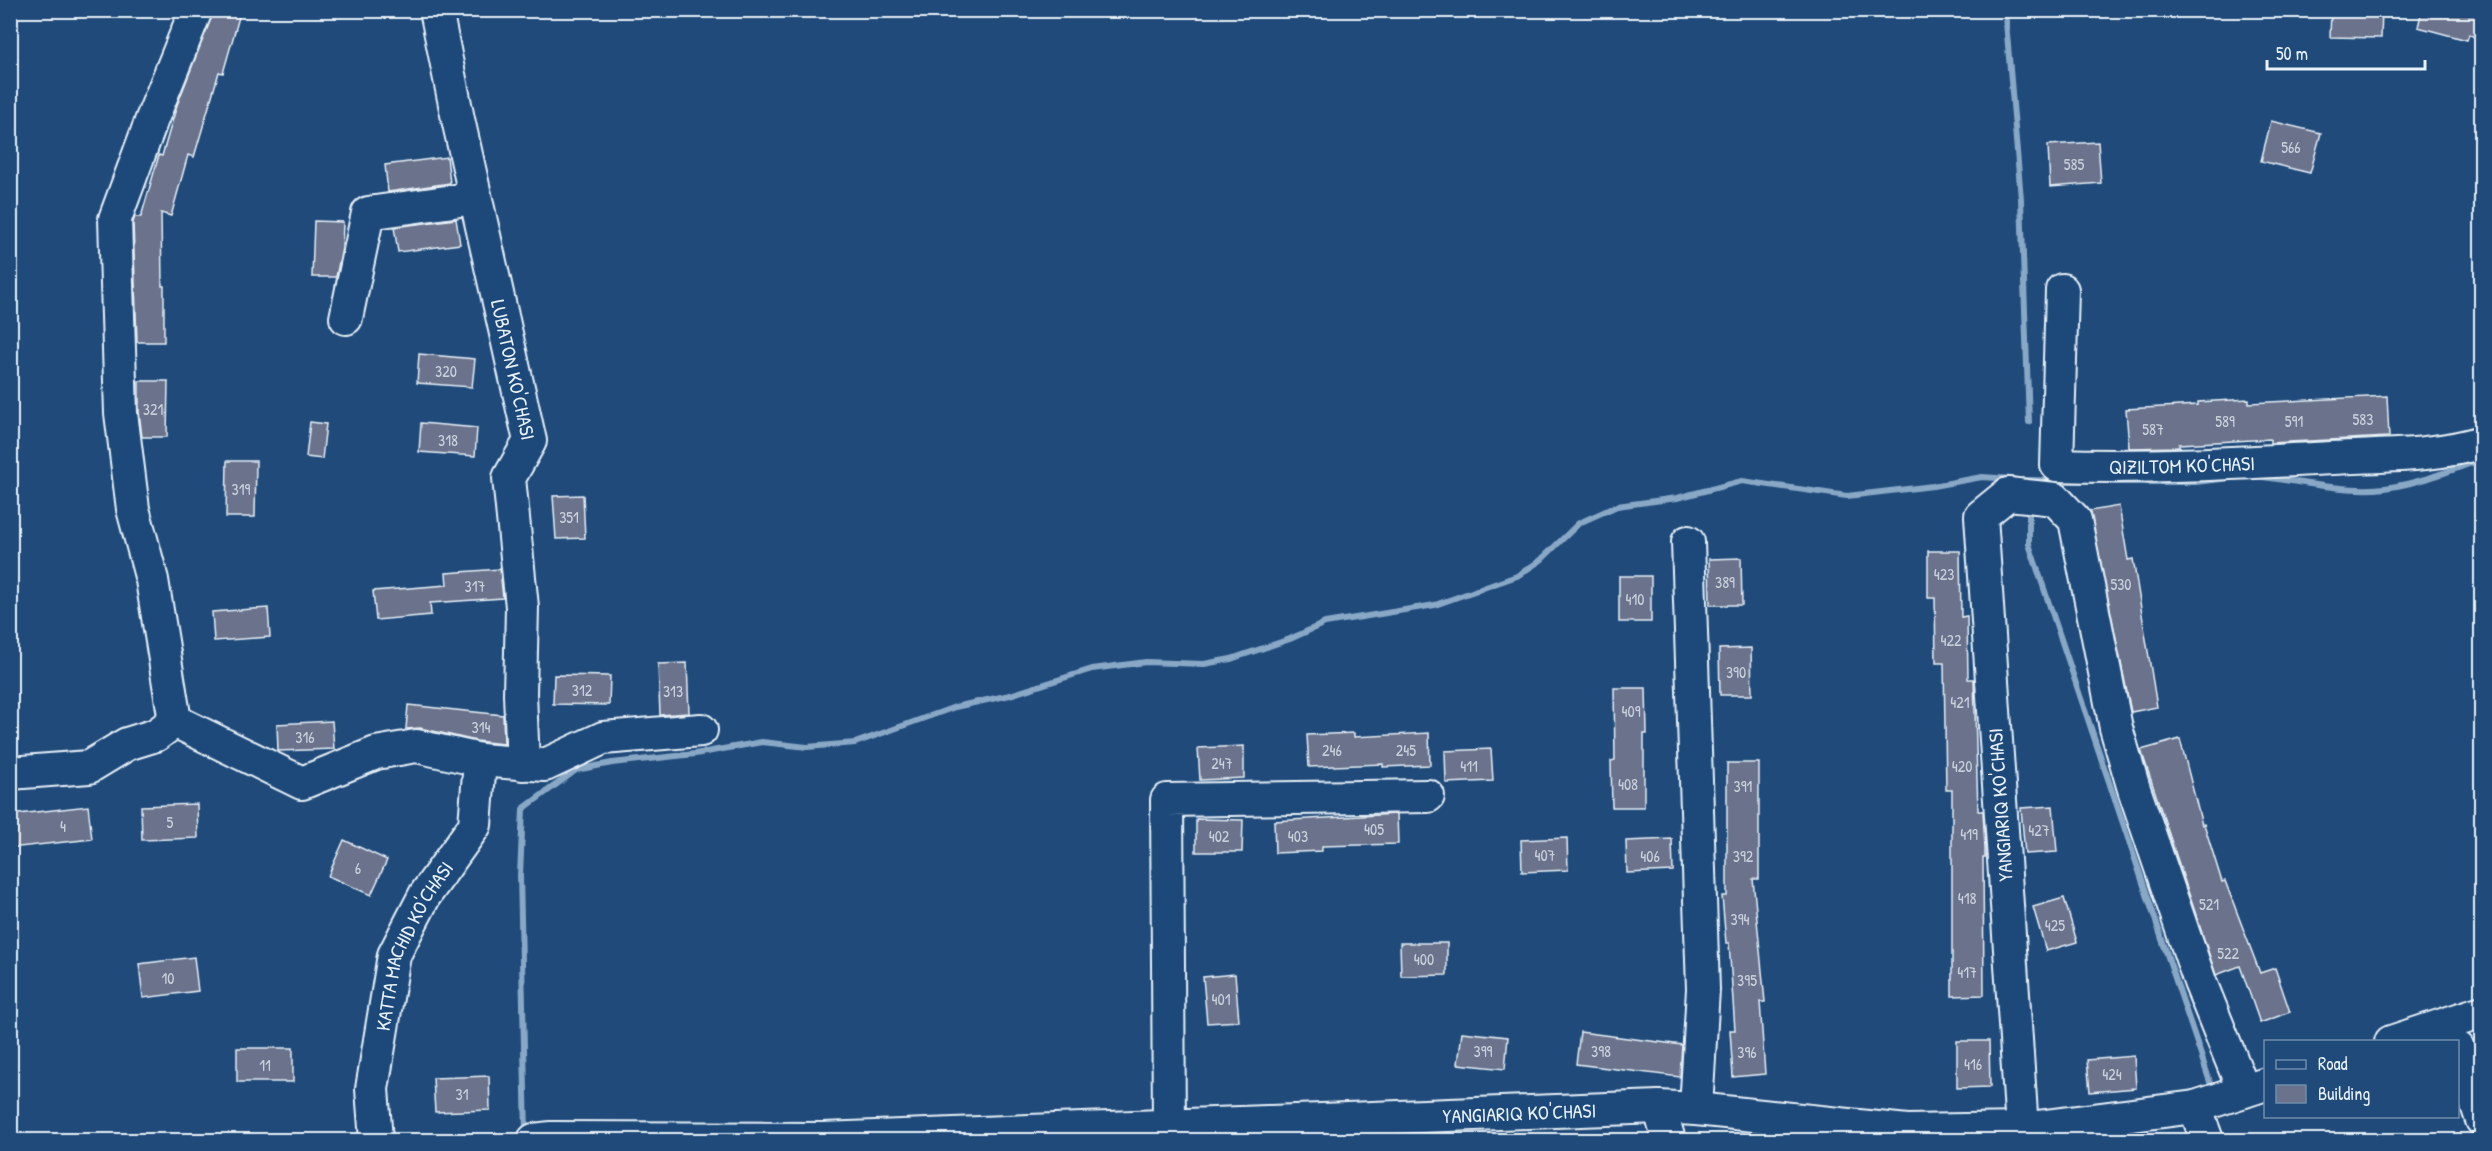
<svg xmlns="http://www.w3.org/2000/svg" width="2492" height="1151" font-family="'Patrick Hand',sans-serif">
  <rect width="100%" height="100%" fill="#1f4a7a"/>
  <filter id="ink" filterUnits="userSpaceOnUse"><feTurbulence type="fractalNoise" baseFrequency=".0167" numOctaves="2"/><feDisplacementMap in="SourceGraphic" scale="12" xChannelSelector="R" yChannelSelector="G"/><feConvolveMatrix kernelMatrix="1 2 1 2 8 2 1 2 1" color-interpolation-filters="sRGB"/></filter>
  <g filter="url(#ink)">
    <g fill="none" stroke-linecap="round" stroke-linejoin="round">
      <!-- stream -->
      <g stroke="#89a8c6" stroke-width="6">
        <path d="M2005 10 2021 199 2029 422"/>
        <path d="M2257 476C2293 481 2350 493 2385 488 2419 483 2450 471 2482 459"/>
        <path d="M2023 480 2082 481"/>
        <path d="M2113 482H2196L2229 478"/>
        <path d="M2029 508V544L2210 1082"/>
        <path d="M526 1134 520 875 523 809 576 770 612 763 695 754 762 742 807 747 855 743 955 707 1010 695 1092 669 1146 662 1204 664 1231 659 1290 639 1325 623 1435 605 1517 576 1541 560 1579 523 1617 506 1677 498 1742 481 1847 496 1933 486 1982 477 2013 479"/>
      </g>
    </g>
    <!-- building -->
    <g fill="#6b728c" stroke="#e8f1f8" stroke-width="1.5">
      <path d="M214 10H241L223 73 219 72 194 157 188 155 171 216 161 213 162 286H164V342H137L133 222 135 217H141L159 155 162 156 177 105Z"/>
      <path d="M2331 10H2382L2381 38 2330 37Z"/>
      <path d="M2422 10H2481V41L2469 34 2467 40 2418 27Z"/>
      <path d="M2271 121 2321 133 2310 173 2261 161Z"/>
      <path d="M2098 142 2101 183 2050 187 2048 145Z"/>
      <path d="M447 157 450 183 388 192 385 165Z"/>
      <path d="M456 219 460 244 398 252 394 227Z"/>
      <path d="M314 221 343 222 342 248 336 277H312Z"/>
      <path d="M419 354 475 359 472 387 417 383Z"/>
      <path d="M139 381H168L167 437H142L139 412Z"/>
      <path d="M2387 396 2389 437 2270 443V439L2179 444V447L2129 448 2126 409 2198 405V402L2249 399V403Z"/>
      <path d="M310 422 326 424 322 459 306 457Z"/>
      <path d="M421 423 477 428 475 456 419 452Z"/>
      <path d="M227 461H256L255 517H226Z"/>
      <path d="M583 495 585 538 556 539 553 496Z"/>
      <path d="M2119 506 2128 560 2133 559 2157 707 2131 712 2090 511Z"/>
      <path d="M1928 551H1960L1961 617 1967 616 1968 679H1974L1978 811H1983L1985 849V858H1983L1984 995 1952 996V790H1946L1944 663H1936L1935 598H1928Z"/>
      <path d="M1741 558 1742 605H1710L1709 559Z"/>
      <path d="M500 569 503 598 430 603 431 615 376 620 373 591 447 585 446 573Z"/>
      <rect x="1619" y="576" width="32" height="46"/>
      <path d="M268 608 270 637 214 641 212 612Z"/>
      <path d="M1751 648 1752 695H1720L1719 649Z"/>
      <path d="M687 663 689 713 660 715 658 664Z"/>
      <path d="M554 675 610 676 609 705 553 704Z"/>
      <path d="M1614 688H1646L1647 734H1644V807H1612L1611 761 1615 760Z"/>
      <path d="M408 705 503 715 504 744 476 741 420 728 406 729Z"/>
      <path d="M332 721 334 749 278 751 277 724Z"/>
      <path d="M1354 733V737L1429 733 1430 765 1383 767V764L1309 767 1307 735Z"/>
      <path d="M2180 739 2202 825 2204 824 2222 882 2225 881 2260 973 2275 968 2290 1012 2260 1023 2240 966 2216 975 2141 750Z"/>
      <path d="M1244 746V778L1200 780 1198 748Z"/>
      <path d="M1491 749 1493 781 1446 783 1445 751Z"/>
      <path d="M1727 763H1759V879H1753L1765 1002H1760L1765 1074 1733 1077 1730 1030H1735L1729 943H1726L1722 896H1727Z"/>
      <path d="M197 804 198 838 142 840 141 806Z"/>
      <path d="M88 806 92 839 10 848V815Z"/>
      <path d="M2053 806 2057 852 2025 854 2021 808Z"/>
      <path d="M1397 814 1398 844 1322 846V851L1275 853 1274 821Z"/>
      <path d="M1196 819 1243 820 1242 852H1196Z"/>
      <path d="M1567 838 1568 870 1522 872 1521 840Z"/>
      <path d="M1672 839 1673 871 1627 873 1626 841Z"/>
      <path d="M344 840 387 860 371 895 328 876Z"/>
      <path d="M2064 898 2077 942 2046 951 2033 907Z"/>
      <path d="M1400 943H1447V975L1401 976Z"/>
      <path d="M194 957 198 991 143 998 139 964Z"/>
      <path d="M1235 974 1239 1021 1207 1023 1203 977Z"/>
      <path d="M1462 1032 1508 1037 1505 1069 1458 1064Z"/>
      <path d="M1580 1032 1682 1045 1680 1077 1576 1064Z"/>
      <path d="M1957 1041H1989L1990 1087 1957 1088Z"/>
      <rect x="237" y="1048" width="56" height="34"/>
      <path d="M2134 1056 2136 1088 2090 1092 2087 1060Z"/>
      <path d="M489 1076 490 1110 435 1112 433 1078Z"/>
    </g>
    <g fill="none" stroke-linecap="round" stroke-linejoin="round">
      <!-- minor casing -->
      <g stroke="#e8f1f8" stroke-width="36">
        <g id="minor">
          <path id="s1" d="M436 10 458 119 530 441 509 478 522 607 520 694 523 764"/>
          <path id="s2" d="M2062 290 2057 465C2148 468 2240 463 2332 458 2380 455 2435 457 2482 442"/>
          <path d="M346 318 368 213 475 198"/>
          <path d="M1688 542 1703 989 1696 1109"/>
          <path d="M175 721 152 580 133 509 121 413 115 219 152 119 196 10"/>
          <path d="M175 721 302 783 376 753 416 746 480 760 545 765 603 738 701 730"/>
          <path d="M10 773 89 767 127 744 156 735 175 721"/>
          <path d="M2391 1042 2482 1012"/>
          <path d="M2458 1048 2482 1120"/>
          <path d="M1659 1107 1669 1140"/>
          <path d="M2195 1107 2207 1140"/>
          <path d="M1169 1126 1167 800 1428 796"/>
          <path d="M2022 1129 1981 516 2008 494 2055 499 2075 520 2116 728 2134 789 2200 982 2244 1091"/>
          <path id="s3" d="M376 1140 372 1089 394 955 425 895 475 825 480 760"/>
          <path id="s4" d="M534 1140 551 1138 823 1139 1659 1107 1696 1109 1907 1131 2022 1129 2195 1107 2266 1084"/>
        </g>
      </g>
      <!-- minor -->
      <use href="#minor" stroke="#1f4a7a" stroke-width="32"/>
    </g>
  </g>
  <g text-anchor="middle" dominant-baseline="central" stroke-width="4.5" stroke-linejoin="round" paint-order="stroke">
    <!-- number labels -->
    <g font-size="16" fill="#c9d1dd">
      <text x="2291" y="147">566</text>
      <text x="2074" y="164">585</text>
      <text x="446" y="371">320</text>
      <text x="153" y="409">321</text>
      <text x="2363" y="419">583</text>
      <text x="2225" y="421">589</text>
      <text x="2294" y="421">591</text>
      <text x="2153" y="429">587</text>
      <text x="448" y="440">318</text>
      <text x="241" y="489">319</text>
      <text x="569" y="517">351</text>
      <text x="1944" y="574">423</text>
      <text x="1725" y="582">389</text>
      <text x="2121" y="584">530</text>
      <text x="475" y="586">317</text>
      <text x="1635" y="599">410</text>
      <text x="1951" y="640">422</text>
      <text x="1736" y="672">390</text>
      <text x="582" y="690">312</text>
      <text x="673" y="691">313</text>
      <text x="1960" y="702">421</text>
      <text x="1631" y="711">409</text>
      <text x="481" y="727">314</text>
      <text x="305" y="737">316</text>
      <text x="1332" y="750">246</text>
      <text x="1406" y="750">245</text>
      <text x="1222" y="763">247</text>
      <text x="1469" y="766">411</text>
      <text x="1962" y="766">420</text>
      <text x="1628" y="784">408</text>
      <text x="1743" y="786">391</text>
      <text x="170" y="822">5</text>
      <text x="63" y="826">4</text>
      <text x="1374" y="829">405</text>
      <text x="2039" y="830">427</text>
      <text x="1969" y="834">419</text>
      <text x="1219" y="836">402</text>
      <text x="1298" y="836">403</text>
      <text x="1545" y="855">407</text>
      <text x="1650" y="856">406</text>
      <text x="1743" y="856">392</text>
      <text x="358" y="868">6</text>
      <text x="1967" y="898">418</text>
      <text x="2209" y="904">521</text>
      <text x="1740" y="919">394</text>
      <text x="2055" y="925">425</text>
      <text x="2228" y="953">522</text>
      <text x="1424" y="959">400</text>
      <text x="1967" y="972">417</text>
      <text x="168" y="978">10</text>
      <text x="1747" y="980">395</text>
      <text x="1221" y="999">401</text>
      <text x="1483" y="1051">399</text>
      <text x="1601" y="1051">398</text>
      <text x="1747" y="1052">396</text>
      <text x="1973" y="1064">416</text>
      <text x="265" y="1065">11</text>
      <text x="2112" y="1074">424</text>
      <text x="462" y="1094">31</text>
    </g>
    <!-- street labels -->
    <g font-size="20" fill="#e8f1f8" stroke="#1f4a7a">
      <text stroke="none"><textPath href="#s1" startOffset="368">LUBATON KO'CHASI</textPath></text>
      <text stroke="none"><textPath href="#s2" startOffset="300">QIZILTOM KO'CHASI</textPath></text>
      <text transform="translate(2000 805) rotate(-94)">YANGIARIQ KO'CHASI</text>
      <text stroke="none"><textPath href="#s3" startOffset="202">KATTA MACHID KO'CHASI</textPath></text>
      <text stroke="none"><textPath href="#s4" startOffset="986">YANGIARIQ KO'CHASI</textPath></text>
    </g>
  </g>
  <!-- margin -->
  <rect width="2492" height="1151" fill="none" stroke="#1f4a7a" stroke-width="36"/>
  <rect x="18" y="18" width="2456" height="1115" fill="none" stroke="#e8f1f8" stroke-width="2" filter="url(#ink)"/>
  <!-- legend -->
  <rect x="2264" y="1040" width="195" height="78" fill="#1f4a7a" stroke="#6f8dac" stroke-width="1.5"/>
  <rect x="2276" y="1060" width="30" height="9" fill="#1f4a7a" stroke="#6f8dac" stroke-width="1.5"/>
  <text x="2318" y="1070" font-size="18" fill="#e8f1f8">Road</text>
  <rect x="2276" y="1085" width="30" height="18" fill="#6b728c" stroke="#6f8dac" stroke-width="1.5"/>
  <text x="2318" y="1100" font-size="18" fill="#e8f1f8">Building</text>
  <!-- scale -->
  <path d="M2267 60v9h158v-9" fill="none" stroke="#e8f1f8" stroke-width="3"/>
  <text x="2276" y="60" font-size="18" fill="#e8f1f8" stroke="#1f4a7a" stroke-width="4.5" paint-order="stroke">50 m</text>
</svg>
